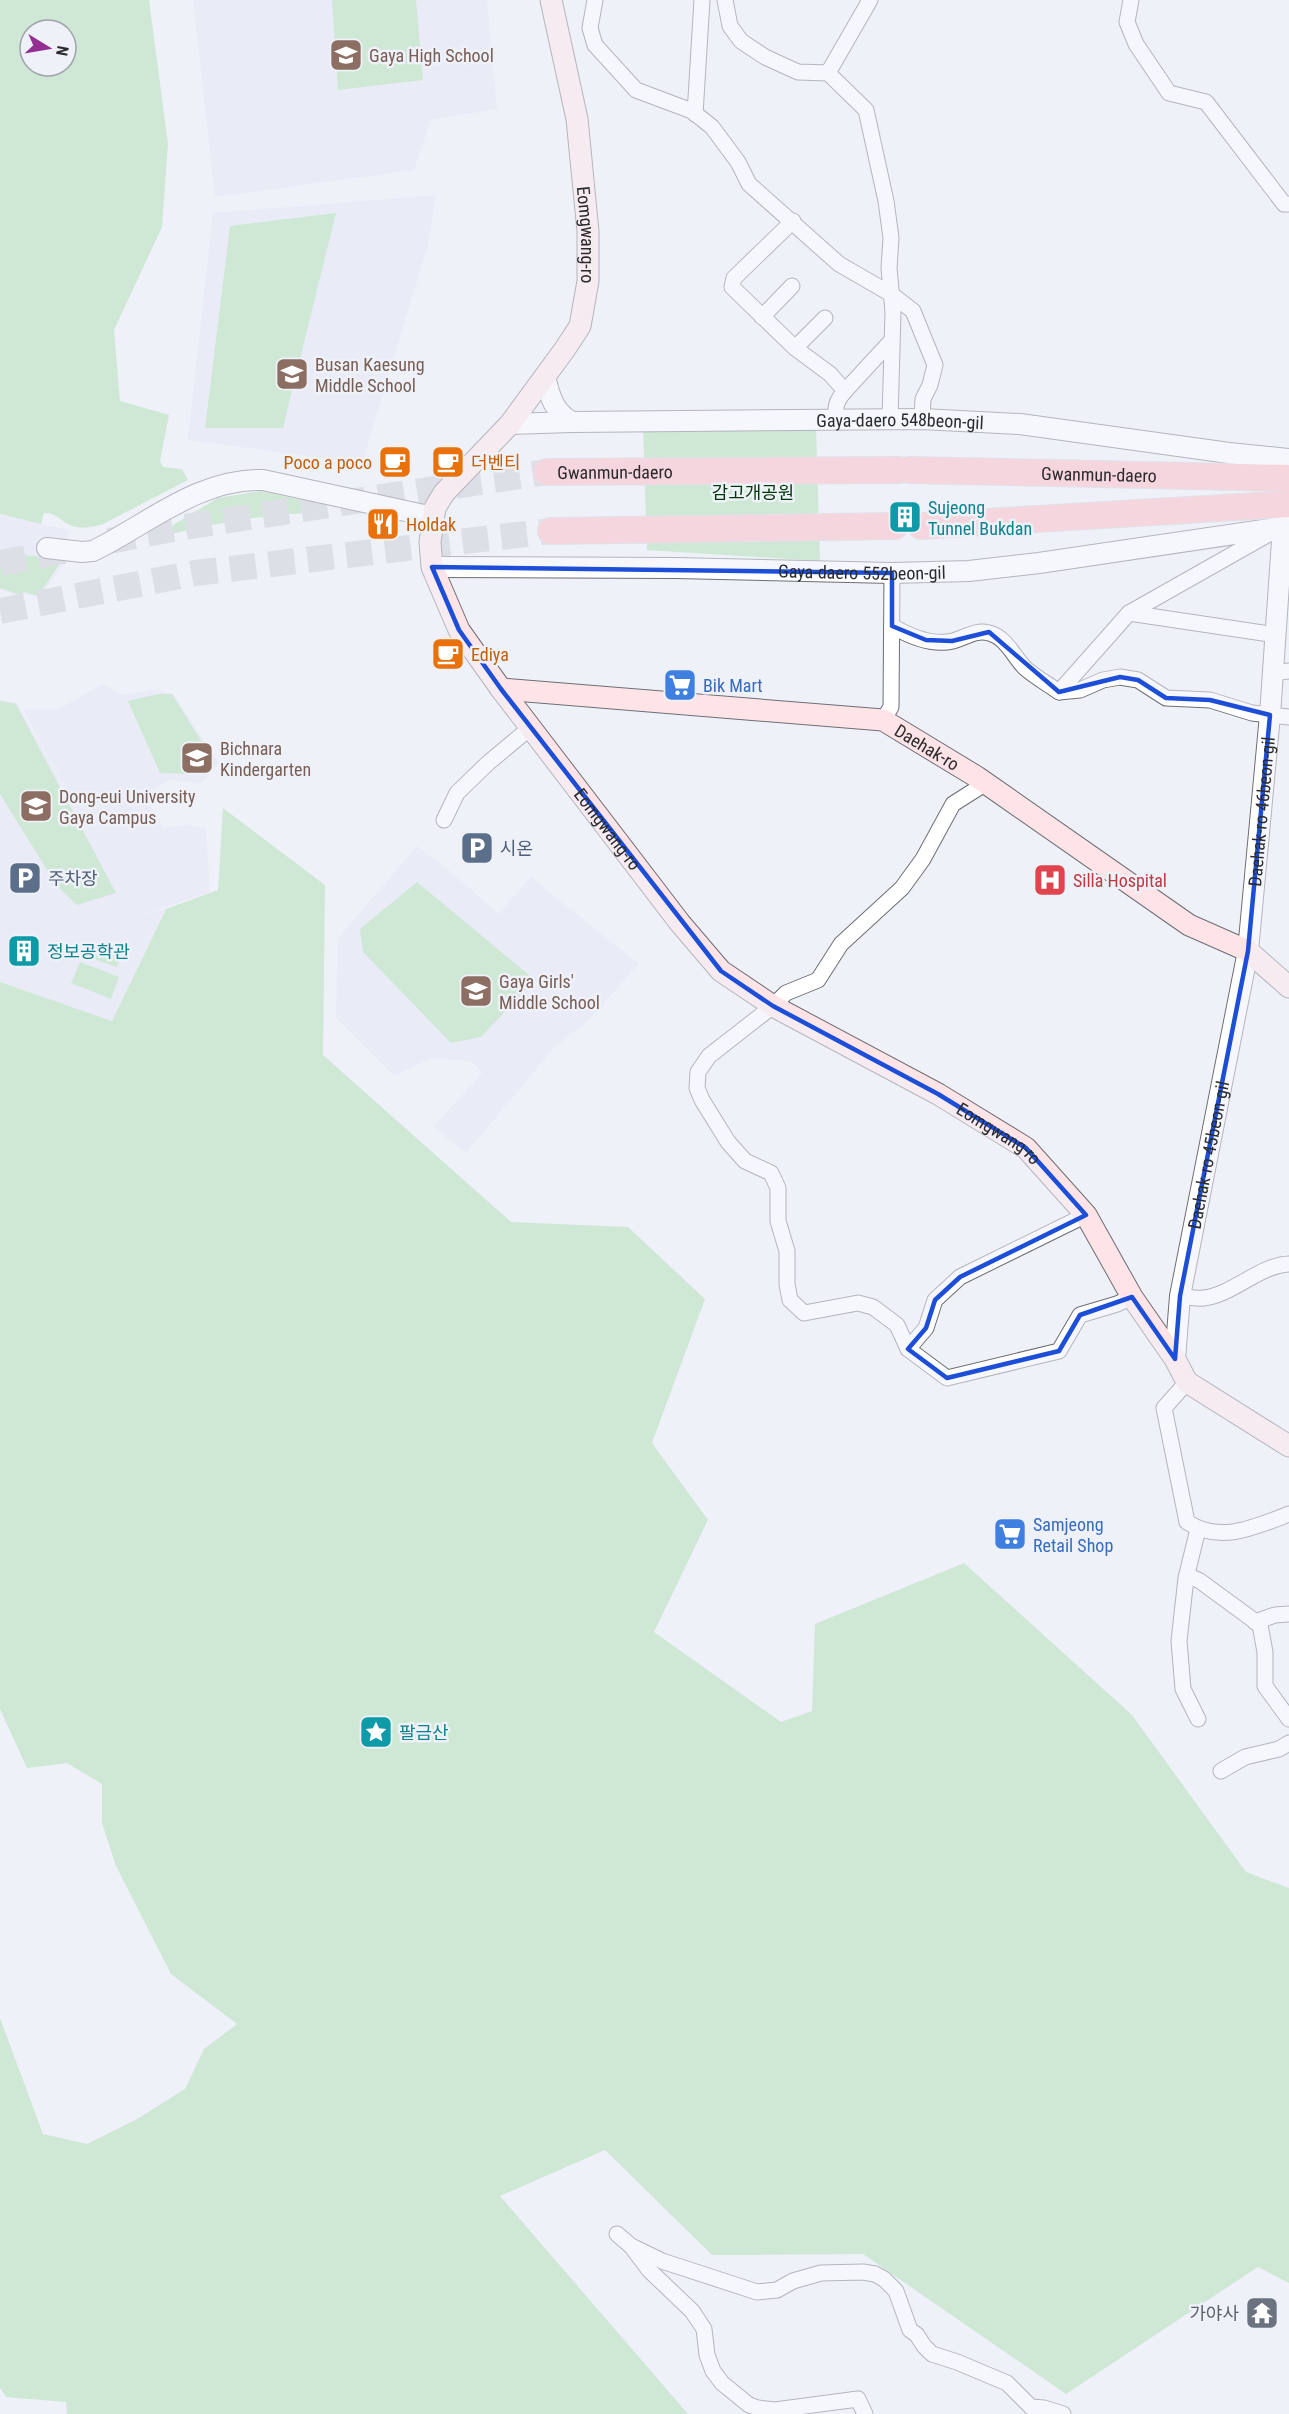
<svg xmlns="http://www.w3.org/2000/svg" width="1289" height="2414" font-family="'Roboto Condensed','Noto Sans KR',sans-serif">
  <rect width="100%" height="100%" fill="#eff1f9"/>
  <!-- built -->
  <g fill="#e2e5f4">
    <path d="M193 0H487L497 109 431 120 414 170 215 197Z"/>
    <path d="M436 195 428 245 363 460 352 462 188 440 213 213Z"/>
    <path d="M0 515 69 530 64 564 39 597 25 594 21 597 0 590Z"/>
    <path d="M103 684 121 695 155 689 174 695 219 763 201 783 170 780 143 795 164 828 185 825 206 829 210 892 137 917 165 909 112 1021 0 982V700L17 703 106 865 23 710 59 709Z"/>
    <path d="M417 846 455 875 498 914 531 877 639 964 588 1021 554 1048 466 1153 433 1127 482 1073 471 1061 432 1058 394 1076 336 1018 338 938Z"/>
  </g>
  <!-- green -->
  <g fill="#a7dea8" fill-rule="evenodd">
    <path d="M0 0H149L168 144 162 227 114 330 120 401 169 415 160 461 163 467 182 469 188 480 103 524C94 527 79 530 70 525 59 520 57 513 44 513L41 524 0 514ZM30 30H66V66H30Z"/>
    <path d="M332 0H416L423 80 338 90Z"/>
    <path d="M336 213 283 428H205L230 226Z"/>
    <path d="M816 427 820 561 647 550 643 428Z"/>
    <path d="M261 491 320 504 325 507 324 513C266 513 204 525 148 540L218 498Z"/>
    <path d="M0 553 63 559 38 596 24 592 21 595 0 588Z"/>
    <path d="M159 694H172L215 763 191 774 160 773 128 701Z"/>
    <path d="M0 701 16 704 116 893 77 905 57 886 0 794Z"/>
    <path d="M223 808 325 885 323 1055 511 1222 628 1227 705 1299 652 1443 708 1520 654 1632 781 1722 812 1711 815 1624 964 1563 1132 1715 1246 1872 1289 1888V2283L1258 2267 1066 2394 863 2254 712 2255 605 2150 500 2196 688 2414H67L66 2402 6 2397 0 2388V2018L43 2134 87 2144 137 2119 185 2089 204 2049 237 2024 171 1974 116 1866 102 1823V1784L67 1763 27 1768 0 1709V982L112 1021 166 909 218 890Z"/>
    <path d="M417 882 535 980 481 1037 451 1043 363 952 360 929Z"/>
    <path d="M96 944 122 953 117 967 91 958Z"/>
    <path d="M80 962 119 977 111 999 71 983Z"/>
  </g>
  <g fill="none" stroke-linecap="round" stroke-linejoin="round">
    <!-- trunk-tunnel -->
    <g stroke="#c8c9d0" stroke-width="26" stroke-dasharray="26 13" stroke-linecap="butt">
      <path d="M109 541 184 527 547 472"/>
      <path d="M0 563 73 549"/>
      <path d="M0 611 195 573 551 531"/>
    </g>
    <!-- minor casing -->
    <g stroke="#6d6e75" stroke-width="17">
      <g id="minor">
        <path d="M595 0 590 28 595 45 636 90 692 111 712 127 738 162 749 184 839 264 891 294 913 311 935 365 930 385 923 399 922 419"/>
        <path d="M725 0 730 26 741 41 765 57 798 72 828 73 866 110 886 201 891 238 889 268 893 312 890 419"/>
        <path d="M1131 0 1127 22 1136 44 1169 93 1206 102 1284 204H1289"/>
        <path d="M828 73 870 0"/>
        <path d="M695 114 702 0"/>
        <path d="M793 221 734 278 732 287 795 348 830 374 845 391C836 401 835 407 836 419"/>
        <path d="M762 317 792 286"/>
        <path d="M795 348 825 318"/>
        <path d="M845 391 892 340"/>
        <path d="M1129 613 1276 635"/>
        <path d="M892 626C909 636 932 646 953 641 965 638 976 629 989 633 1006 637 1014 657 1025 668 1035 677 1048 684 1059 692L1080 690 1103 680 1120 677 1138 680 1166 698 1210 700 1252 713 1289 717"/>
        <path d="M1273 673 1289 671"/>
        <path d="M1059 692 1129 613 1274 531"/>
        <path d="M883 720 891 707 892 573"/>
        <path d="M986 783 953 804 923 859 902 888 841 944 818 980 786 993 773 1006 709 1056 698 1072 697 1088 702 1100 728 1142 745 1161 771 1173 778 1188V1221L787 1251V1284L790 1300 804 1313 858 1303 873 1307 897 1325 908 1349 947 1378 1059 1351 1080 1315 1117 1304 1132 1297"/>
        <path d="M444 820 457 793 488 763 530 728"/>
        <path d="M1180 1296C1188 1297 1196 1299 1204 1298 1232 1295 1260 1265 1289 1264"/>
        <path d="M908 1349 926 1328 935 1300 960 1277 1086 1215"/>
        <path d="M1187 1382 1164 1408 1187 1522C1220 1544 1255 1527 1289 1514"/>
        <path d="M1187 1575 1200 1581 1260 1625 1265 1652V1686L1289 1719"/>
        <path d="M1255 1622 1275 1615 1289 1614"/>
        <path d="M1198 1719 1183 1689 1179 1641 1186 1578 1198 1529"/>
        <path d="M1221 1771 1245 1757 1279 1749 1289 1743"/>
        <path d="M617 2234 631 2246 649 2270 692 2311 704 2329 707 2355 713 2371 722 2383 749 2405 758 2408 775 2410 858 2399 865 2414"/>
        <path d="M631 2246 662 2261 757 2292 777 2290 793 2281 821 2273 863 2272 875 2274 884 2279 896 2291 910 2330 917 2335 924 2346 932 2354 957 2362 1007 2383 1031 2407 1044 2408 1063 2414"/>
      </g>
    </g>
    <!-- tertiary casing -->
    <g stroke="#6d6e75" stroke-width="22">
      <g id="tertiary">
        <path d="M545 377C550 397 554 412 572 422"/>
        <path id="s1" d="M510 424 572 422 922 419 1020 424 1229 453 1289 459"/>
        <path d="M47 548 82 552 93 551C148 524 199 478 263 480L433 517"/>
        <path id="s2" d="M432 567 676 568 892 573 969 571 1039 563 1289 526"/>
        <path id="s3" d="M1175 1359 1180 1296 1248 951 1270 715 1283 526"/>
      </g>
    </g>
    <!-- secondary casing -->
    <g stroke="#6d6e75" stroke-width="23">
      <g id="secondary">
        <path id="s4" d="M551 0 577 119 588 231V281L580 326 565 349 510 424 444 493 435 508 430 542 432 567 459 630 501 689 680 923 721 971 773 1006 938 1094 1026 1148 1086 1215 1132 1297 1175 1359 1187 1382 1289 1446"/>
        <path id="s5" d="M501 689 883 720 977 777 1189 925 1248 951 1289 987"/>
      </g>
    </g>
    <!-- trunk casing -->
    <g stroke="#d0d0d1" stroke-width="28">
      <g id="trunk">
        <path id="s6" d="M910 470 1289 478"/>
        <path id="s7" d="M547 472 899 470"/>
        <path d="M921 526 1289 504"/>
        <path d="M551 531 895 526"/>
      </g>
    </g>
    <!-- minor -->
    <use href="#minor" stroke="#fff" stroke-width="15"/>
    <!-- tertiary -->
    <use href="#tertiary" stroke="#fff" stroke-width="20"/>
    <!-- secondary -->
    <use href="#secondary" stroke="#fee4e7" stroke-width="21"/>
    <!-- trunk -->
    <use href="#trunk" stroke="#fcb6bf" stroke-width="26"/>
  </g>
  <!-- marked area -->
  <path d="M0 0H1289V2414H0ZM432 567 892 573V626L926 640 952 641 989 632 1059 692 1120 677 1138 680 1166 698 1210 700 1270 715 1248 951 1180 1296 1175 1359 1132 1297 1080 1315 1059 1351 947 1378 908 1349 926 1328 935 1300 960 1277 1086 1215 1026 1148 938 1094 773 1006 721 971 501 689 459 630Z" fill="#eff1f9" fill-opacity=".55" fill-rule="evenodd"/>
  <path fill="none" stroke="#1d4ed8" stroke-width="4.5" stroke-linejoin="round" d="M432 567 892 573V626L926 640 952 641 989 632 1059 692 1120 677 1138 680 1166 698 1210 700 1270 715 1248 951 1180 1296 1175 1359 1132 1297 1080 1315 1059 1351 947 1378 908 1349 926 1328 935 1300 960 1277 1086 1215 1026 1148 938 1094 773 1006 721 971 501 689 459 630Z"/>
  <!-- icons -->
  <defs>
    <g id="school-square" transform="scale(1.725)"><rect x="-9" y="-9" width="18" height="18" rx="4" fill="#8d6e63" stroke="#eff1f9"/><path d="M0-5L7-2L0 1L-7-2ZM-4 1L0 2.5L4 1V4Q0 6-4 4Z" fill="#fff"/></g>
    <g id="cafe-square" transform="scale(1.725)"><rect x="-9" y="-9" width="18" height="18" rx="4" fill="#e8710a" stroke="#eff1f9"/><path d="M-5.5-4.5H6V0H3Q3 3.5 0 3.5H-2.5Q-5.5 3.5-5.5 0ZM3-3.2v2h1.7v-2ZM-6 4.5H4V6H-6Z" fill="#fff"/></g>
    <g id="building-square" transform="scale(1.725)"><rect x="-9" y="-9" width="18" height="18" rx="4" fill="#0f9aa8" stroke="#eff1f9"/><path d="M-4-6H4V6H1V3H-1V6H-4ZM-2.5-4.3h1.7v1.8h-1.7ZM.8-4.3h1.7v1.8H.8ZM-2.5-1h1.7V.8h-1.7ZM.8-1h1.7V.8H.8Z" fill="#fff"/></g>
    <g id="restaurant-square" transform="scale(1.725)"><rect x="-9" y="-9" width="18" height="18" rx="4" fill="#e8710a" stroke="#eff1f9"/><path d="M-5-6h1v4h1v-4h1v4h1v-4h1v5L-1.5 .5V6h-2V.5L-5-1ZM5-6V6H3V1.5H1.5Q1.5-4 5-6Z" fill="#fff"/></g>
    <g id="supermarket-square" transform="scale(1.725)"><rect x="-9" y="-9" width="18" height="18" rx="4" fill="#3f7fe0" stroke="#eff1f9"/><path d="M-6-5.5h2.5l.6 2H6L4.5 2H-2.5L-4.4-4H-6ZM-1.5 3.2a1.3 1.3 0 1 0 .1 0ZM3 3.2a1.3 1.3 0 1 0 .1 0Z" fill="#fff"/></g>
    <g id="university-square" transform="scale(1.725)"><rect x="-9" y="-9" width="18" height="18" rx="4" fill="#8d6e63" stroke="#eff1f9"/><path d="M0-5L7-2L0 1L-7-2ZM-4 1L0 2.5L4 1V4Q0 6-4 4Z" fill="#fff"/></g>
    <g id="parking-square" transform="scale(1.725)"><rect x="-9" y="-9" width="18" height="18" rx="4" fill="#5c6f8a" stroke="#eff1f9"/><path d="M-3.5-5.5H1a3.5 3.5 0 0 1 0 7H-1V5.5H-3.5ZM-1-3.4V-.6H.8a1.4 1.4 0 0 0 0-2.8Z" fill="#fff"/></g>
    <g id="hospital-square" transform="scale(1.725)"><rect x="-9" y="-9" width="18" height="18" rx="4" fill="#e0444e" stroke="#eff1f9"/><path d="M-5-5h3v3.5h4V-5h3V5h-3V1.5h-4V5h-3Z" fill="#fff"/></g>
    <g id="sight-square" transform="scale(1.725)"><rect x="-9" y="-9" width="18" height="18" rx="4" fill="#0f9aa8" stroke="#eff1f9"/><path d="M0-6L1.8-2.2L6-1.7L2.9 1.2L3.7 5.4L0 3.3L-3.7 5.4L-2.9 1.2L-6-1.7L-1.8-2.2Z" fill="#fff"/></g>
    <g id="temple-square" transform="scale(1.725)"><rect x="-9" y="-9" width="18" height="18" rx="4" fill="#6b7280" stroke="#eff1f9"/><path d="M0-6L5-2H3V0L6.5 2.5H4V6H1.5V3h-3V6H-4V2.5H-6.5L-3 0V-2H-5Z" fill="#fff"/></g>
  </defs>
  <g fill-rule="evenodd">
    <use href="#school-square" x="346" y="55"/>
    <use href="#school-square" x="292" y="374"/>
    <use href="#cafe-square" x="395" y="462"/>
    <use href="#cafe-square" x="448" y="462"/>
    <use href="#building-square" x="905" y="517"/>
    <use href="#restaurant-square" x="383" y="524"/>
    <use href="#cafe-square" x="448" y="654"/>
    <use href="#supermarket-square" x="680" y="685"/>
    <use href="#school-square" x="197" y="758"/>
    <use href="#university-square" x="36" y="806"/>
    <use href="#parking-square" x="477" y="848"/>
    <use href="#parking-square" x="25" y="878"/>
    <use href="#hospital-square" x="1050" y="880"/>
    <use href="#building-square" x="24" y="951"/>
    <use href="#school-square" x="476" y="991"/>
    <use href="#supermarket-square" x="1010" y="1534"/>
    <use href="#sight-square" x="376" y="1732"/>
    <use href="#temple-square" x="1262" y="2313"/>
  </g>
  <g text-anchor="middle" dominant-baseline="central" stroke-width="5" stroke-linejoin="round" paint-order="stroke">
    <!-- education labels -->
    <g font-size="18" fill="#785e54" stroke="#eff1f9" text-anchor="start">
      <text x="369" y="55">Gaya High School</text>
      <text x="315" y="364">Busan Kaesung<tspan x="315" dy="21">Middle School</tspan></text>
      <text x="220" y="748">Bichnara<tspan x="220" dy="21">Kindergarten</tspan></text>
      <text x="59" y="796">Dong-eui University<tspan x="59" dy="21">Gaya Campus</tspan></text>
      <text x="499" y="981">Gaya Girls'<tspan x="499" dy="21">Middle School</tspan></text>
    </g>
    <!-- street labels -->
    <g font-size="18" fill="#2b2b2e" stroke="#eff1f9">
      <text stroke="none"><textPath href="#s4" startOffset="238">Eomgwang-ro</textPath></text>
      <text stroke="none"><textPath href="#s1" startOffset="390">Gaya-daero 548beon-gil</textPath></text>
      <text stroke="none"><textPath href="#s7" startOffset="68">Gwanmun-daero</textPath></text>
      <text stroke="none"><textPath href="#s6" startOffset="189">Gwanmun-daero</textPath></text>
      <text stroke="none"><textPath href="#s2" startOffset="430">Gaya-daero 552beon-gil</textPath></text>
      <text stroke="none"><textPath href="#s5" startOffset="435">Daehak-ro</textPath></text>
      <text stroke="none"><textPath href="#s3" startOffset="555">Daehak-ro 46beon-gil</textPath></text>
      <text stroke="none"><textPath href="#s4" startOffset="940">Eomgwang-ro</textPath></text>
      <text stroke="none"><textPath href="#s4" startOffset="1444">Eomgwang-ro</textPath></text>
      <text stroke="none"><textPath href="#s3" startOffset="207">Daehak-ro 45beon-gil</textPath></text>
    </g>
    <!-- food labels -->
    <g font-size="18" fill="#c56008" stroke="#eff1f9" text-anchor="start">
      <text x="372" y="462" text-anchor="end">Poco a poco</text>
      <text x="471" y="462">더벤티</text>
      <text x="406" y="524">Holdak</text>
      <text x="471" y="654">Ediya</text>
    </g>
    <!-- park labels -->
    <g font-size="18" fill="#003908" stroke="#eff1f9">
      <text x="753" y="492">감고개공원</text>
    </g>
    <!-- culture labels -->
    <g font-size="18" fill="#0d838f" stroke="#eff1f9" text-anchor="start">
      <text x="928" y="507">Sujeong<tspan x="928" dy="21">Tunnel Bukdan</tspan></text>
      <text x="47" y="951">정보공학관</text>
      <text x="399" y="1732">팔금산</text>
    </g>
    <!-- shop labels -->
    <g font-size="18" fill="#366cbe" stroke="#eff1f9" text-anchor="start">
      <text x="703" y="685">Bik Mart</text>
      <text x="1033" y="1524">Samjeong<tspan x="1033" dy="21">Retail Shop</tspan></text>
    </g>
    <!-- service labels -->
    <g font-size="18" fill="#4e5e75" stroke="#eff1f9" text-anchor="start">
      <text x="500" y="848">시온</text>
      <text x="48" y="878">주차장</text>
    </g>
    <!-- health labels -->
    <g font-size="18" fill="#be3a42" stroke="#eff1f9" text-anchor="start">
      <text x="1073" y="880">Silla Hospital</text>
    </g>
    <!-- worship labels -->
    <g font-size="18" fill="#5b616d" stroke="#eff1f9" text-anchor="end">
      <text x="1239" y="2313">가야사</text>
    </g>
  </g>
  <!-- north arrow -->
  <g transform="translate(48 48) rotate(101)"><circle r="28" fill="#eff1f9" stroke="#a1a2a8" stroke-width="1.5"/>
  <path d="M0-4.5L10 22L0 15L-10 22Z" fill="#952e93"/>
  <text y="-9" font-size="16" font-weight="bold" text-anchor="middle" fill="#2b2b2e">N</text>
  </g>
</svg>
